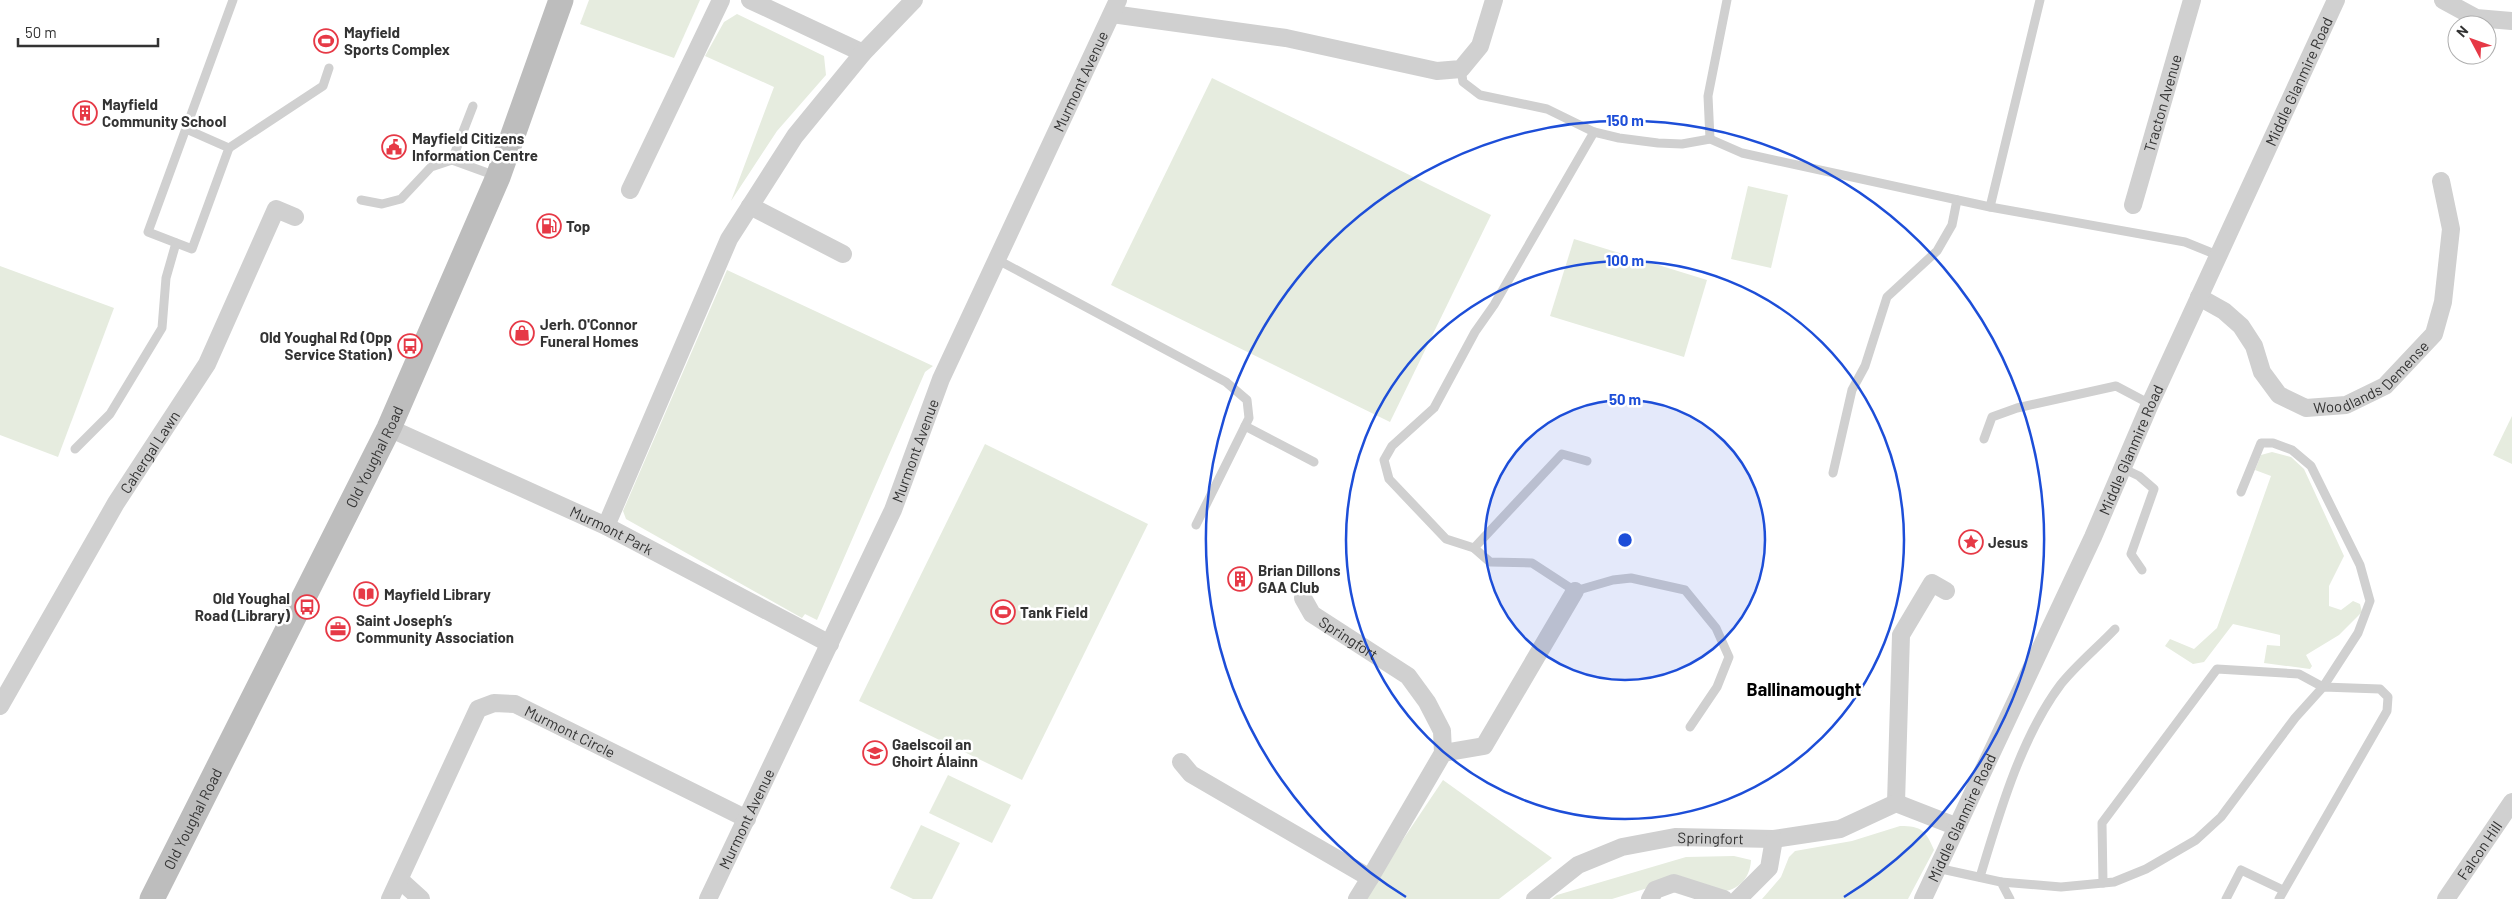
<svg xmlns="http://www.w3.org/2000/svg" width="2512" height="899" font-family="Barlow,sans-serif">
  <rect width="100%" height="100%" fill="#fff"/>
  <!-- green -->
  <g fill="#e6ecdf">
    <path d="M589 0H700L674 58 580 24Z"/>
    <path d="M737 14 824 56 826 75 777 131 731 201 774 87 705 56 724 22Z"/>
    <path d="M1212 78 1491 215 1390 422 1111 285Z"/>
    <path d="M1748 186 1788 195 1771 268 1731 259Z"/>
    <path d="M1574 239 1707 280 1684 357 1550 316Z"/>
    <path d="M0 266 114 308 58 457 0 435Z"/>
    <path d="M727 270 933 366 925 372 817 620 805 614 802 618 626 519 623 511Z"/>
    <path d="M2512 416V464L2493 455Z"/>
    <path d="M985 444 1148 524 1022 780 859 701Z"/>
    <path d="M2272 452 2291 457 2304 469 2344 556 2329 586V606L2341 610 2353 601 2360 604 2362 612 2339 635 2306 655 2312 666 2310 669 2264 663 2267 645 2280 646V635L2233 624 2204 662 2193 664 2165 646 2170 639 2194 649 2217 628 2271 476 2255 470 2261 455Z"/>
    <path d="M948 775 1011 805 992 843 929 813Z"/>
    <path d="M1443 780 1552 858 1499 899H1363Z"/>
    <path d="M921 825 960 843 932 899H913L890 888Z"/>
    <path d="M1900 826C1922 826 1926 831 1934 850L1908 899H1762L1781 877 1789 857 1795 851 1852 841Z"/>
    <path d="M1734 856 1751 860C1750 881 1735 893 1714 892 1703 891 1690 882 1680 878L1612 899H1552L1557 895 1686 857Z"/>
  </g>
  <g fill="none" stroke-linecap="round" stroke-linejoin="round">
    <!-- lane -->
    <g stroke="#d0d0d0" stroke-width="9">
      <path d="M1461 69 1463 82 1480 95 1547 109 1594 132 1619 138 1658 143 1682 144 1710 139 1742 153 1990 207 2185 242 2217 255"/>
      <path d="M186 129 229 148 192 249 148 232 233 0"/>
      <path d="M1594 132 1494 305 1475 332 1434 408 1392 446 1384 460 1389 479 1446 539 1474 548 1490 562 1532 563 1575 591 1613 580 1631 578 1685 590 1716 628 1729 657 1717 687 1690 727"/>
      <path d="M1710 139 1708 96 1727 0"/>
      <path d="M229 148 323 86 329 68"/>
      <path d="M452 160 473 106"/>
      <path d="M361 200 382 204 401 199 431 167 452 160 496 176"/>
      <path d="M1990 207 2040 0"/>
      <path d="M996 259 1226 382 1247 400 1249 418 1196 525"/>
      <path d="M1245 426 1314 462"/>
      <path d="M1984 439 1992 417 2017 408 2116 386 2150 404"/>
      <path d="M75 449 110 414 162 328 166 278 176 243"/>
      <path d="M2122 468 2139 476 2154 489 2131 554 2142 570"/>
      <path d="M1833 473 1852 390 1865 366 1887 297 1937 251 1952 225 1957 200"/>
      <path d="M1474 548 1562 454 1587 461"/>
      <path d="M1937 868 2001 882 2010 899"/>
      <path d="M1980 877C1999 814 2021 737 2061 684 2077 664 2098 647 2115 629"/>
      <path d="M2001 882 2061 887 2114 882 2146 869 2196 840 2221 817 2295 718 2323 687 2380 689 2388 697 2387 711 2279 899"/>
      <path d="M2103 883 2102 823 2217 669 2299 674 2323 687 2358 633 2370 601 2360 565 2311 466 2292 450 2273 443H2261L2241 492"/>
      <path d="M2226 899 2241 870 2283 890"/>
    </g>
    <!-- street -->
    <g stroke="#d0d0d0" stroke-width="18">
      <path d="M750 0 863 53"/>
      <path d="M2443 0 2476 18 2512 21"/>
      <path d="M1112 14 1286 38 1437 71 1461 69 1480 46 1494 0"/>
      <path d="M630 190 721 0"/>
      <path id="s1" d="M2133 205 2192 0"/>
      <path d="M750 206 843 254"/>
      <path id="s2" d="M2199 297 2224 311 2241 326 2254 346 2262 372 2279 395 2306 408 2346 405 2385 386 2434 334 2443 302 2451 229 2441 181"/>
      <path id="s3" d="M389 428 606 526 830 644"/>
      <path d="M606 526 729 239 795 136 863 53 914 0"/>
      <path id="s4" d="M1303 598 1312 614 1408 676 1427 702 1442 731 1443 753 1370 878"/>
      <path id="s5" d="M0 706 116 503 207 364 276 209 295 217"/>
      <path d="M1443 753 1484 746 1575 591"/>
      <path d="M1181 762 1191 774 1370 878 1357 899"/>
      <path d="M1896 803 1901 635 1932 583 1946 591"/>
      <path d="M400 880 421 899"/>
      <path id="s6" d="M390 899 478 709 494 703 515 704 747 819"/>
      <path id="s7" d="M708 899 893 510 941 379 1118 0"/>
      <path id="s8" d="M1535 899 1578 865 1622 847 1675 837 1774 839 1840 829 1896 803 1955 826"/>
      <path d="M1650 899 1655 890 1674 883 1724 899"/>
      <path d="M1738 899 1769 868 1774 839"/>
      <path id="s9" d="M1923 899 2093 537 2150 404 2336 0"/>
      <path id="s10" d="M2446 899 2512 802"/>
    </g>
    <!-- secondary -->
    <path stroke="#bdbdbd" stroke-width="25" id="s11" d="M152 899 389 428 498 177 561 0"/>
  </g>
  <!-- distance rings -->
  <circle cx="1625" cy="540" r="140" fill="#1d4ed8" fill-opacity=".12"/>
  <g fill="none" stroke="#1d4ed8" stroke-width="2.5">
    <circle cx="1625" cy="540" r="140"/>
    <circle cx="1625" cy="540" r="279"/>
    <path d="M1406 897A419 419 0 1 1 1844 897"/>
  </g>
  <!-- icons -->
  <defs>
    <g id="stadium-ring" transform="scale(1.25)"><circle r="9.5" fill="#fff" stroke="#e63946" stroke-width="1.5"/><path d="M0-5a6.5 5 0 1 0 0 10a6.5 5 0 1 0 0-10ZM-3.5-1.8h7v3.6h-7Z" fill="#e63946"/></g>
    <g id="building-ring" transform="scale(1.25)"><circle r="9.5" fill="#fff" stroke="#e63946" stroke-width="1.5"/><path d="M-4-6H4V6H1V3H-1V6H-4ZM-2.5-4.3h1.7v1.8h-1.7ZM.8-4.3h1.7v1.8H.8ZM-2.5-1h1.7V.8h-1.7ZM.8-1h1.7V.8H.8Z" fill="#e63946"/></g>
    <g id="civic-ring" transform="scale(1.25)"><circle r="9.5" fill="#fff" stroke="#e63946" stroke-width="1.5"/><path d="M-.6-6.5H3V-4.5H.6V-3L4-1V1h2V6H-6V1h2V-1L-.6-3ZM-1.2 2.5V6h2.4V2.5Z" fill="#e63946"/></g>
    <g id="fuel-ring" transform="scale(1.25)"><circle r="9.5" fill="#fff" stroke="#e63946" stroke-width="1.5"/><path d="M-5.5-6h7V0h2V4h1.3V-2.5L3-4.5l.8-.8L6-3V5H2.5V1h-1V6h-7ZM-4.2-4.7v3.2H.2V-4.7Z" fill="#e63946"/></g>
    <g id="shop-ring" transform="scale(1.25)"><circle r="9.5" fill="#fff" stroke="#e63946" stroke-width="1.5"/><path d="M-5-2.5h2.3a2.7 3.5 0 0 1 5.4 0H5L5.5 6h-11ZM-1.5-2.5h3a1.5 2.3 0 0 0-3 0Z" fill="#e63946"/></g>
    <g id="bus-ring" transform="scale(1.25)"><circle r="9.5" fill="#fff" stroke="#e63946" stroke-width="1.5"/><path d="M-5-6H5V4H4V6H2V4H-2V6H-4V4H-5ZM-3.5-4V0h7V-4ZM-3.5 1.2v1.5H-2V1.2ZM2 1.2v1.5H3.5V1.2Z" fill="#e63946"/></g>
    <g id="sight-ring" transform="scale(1.25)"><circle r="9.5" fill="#fff" stroke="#e63946" stroke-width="1.5"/><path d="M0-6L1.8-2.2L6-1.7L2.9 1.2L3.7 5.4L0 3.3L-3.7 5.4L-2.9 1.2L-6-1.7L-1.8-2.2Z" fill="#e63946"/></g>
    <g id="library-ring" transform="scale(1.25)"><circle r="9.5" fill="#fff" stroke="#e63946" stroke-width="1.5"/><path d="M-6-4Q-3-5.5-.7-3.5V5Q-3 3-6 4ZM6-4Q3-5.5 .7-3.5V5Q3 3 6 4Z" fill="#e63946"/></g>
    <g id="office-ring" transform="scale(1.25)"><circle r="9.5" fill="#fff" stroke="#e63946" stroke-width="1.5"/><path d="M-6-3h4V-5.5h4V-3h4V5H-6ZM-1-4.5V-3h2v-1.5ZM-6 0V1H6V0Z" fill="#e63946"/></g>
    <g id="school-ring" transform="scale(1.25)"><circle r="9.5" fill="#fff" stroke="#e63946" stroke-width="1.5"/><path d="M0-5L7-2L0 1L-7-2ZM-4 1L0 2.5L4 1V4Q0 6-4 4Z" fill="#e63946"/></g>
  </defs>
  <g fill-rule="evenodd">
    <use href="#stadium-ring" x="326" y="41"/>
    <use href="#building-ring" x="85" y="113"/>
    <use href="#civic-ring" x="394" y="147"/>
    <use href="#fuel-ring" x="549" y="226"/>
    <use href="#shop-ring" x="522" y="333"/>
    <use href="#bus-ring" x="410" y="346"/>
    <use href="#sight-ring" x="1971" y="542"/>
    <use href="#building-ring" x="1240" y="579"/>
    <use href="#library-ring" x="366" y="594"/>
    <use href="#bus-ring" x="307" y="607"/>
    <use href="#stadium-ring" x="1003" y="612"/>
    <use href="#office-ring" x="338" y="629"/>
    <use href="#school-ring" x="875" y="753"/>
  </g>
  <g text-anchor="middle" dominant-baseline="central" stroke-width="5" stroke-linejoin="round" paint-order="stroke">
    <!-- poi labels -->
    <g font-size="15" font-weight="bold" fill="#333" stroke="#fff" text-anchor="start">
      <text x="344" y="32">Mayfield<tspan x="344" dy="17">Sports Complex</tspan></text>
      <text x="102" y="104">Mayfield<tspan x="102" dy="17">Community School</tspan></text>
      <text x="412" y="138">Mayfield Citizens<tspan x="412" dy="17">Information Centre</tspan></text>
      <text x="566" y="226">Top</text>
      <text x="540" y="324">Jerh. O'Connor<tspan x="540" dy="17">Funeral Homes</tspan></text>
      <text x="392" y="337" text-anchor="end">Old Youghal Rd (Opp<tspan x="392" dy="17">Service Station)</tspan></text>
      <text x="1988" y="542">Jesus</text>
      <text x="1258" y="570">Brian Dillons<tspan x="1258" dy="17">GAA Club</tspan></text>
      <text x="384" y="594">Mayfield Library</text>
      <text x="290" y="598" text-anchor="end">Old Youghal<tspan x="290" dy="17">Road (Library)</tspan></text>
      <text x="1020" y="612">Tank Field</text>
      <text x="356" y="620">Saint Joseph’s<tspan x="356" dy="17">Community Association</tspan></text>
      <text x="892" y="744">Gaelscoil an<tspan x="892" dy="17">Ghoirt Álainn</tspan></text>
    </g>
    <!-- street labels -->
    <g font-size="15" fill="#333" stroke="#fff">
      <text stroke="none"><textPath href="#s7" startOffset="899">Murmont Avenue</textPath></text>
      <text stroke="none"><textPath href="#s9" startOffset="900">Middle Glanmire Road</textPath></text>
      <text stroke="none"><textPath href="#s1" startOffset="106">Tracton Avenue</textPath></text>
      <text stroke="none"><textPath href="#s2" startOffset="236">Woodlands Demense</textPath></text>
      <text stroke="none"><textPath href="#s7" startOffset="494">Murmont Avenue</textPath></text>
      <text stroke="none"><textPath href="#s9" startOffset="495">Middle Glanmire Road</textPath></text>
      <text stroke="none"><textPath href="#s5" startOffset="295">Cahergal Lawn</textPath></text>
      <text stroke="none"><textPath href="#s11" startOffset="495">Old Youghal Road</textPath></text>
      <text stroke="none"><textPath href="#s3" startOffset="245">Murmont Park</textPath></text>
      <text stroke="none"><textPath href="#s4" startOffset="62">Springfort</textPath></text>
      <text stroke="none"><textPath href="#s6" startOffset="309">Murmont Circle</textPath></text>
      <text stroke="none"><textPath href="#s9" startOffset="90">Middle Glanmire Road</textPath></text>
      <text stroke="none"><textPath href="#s11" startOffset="90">Old Youghal Road</textPath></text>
      <text stroke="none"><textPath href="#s7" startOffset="89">Murmont Avenue</textPath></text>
      <text stroke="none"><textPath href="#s8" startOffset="192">Springfort</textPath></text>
      <text stroke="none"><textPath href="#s10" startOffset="59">Falcon Hill</textPath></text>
    </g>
    <!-- quarter labels -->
    <g font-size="18" font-weight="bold" fill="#000" stroke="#fff">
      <text x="1804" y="689">Ballinamought</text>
    </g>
  </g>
  <circle cx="1625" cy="540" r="8" fill="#1d4ed8" stroke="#fff" stroke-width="2.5"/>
  <g font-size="15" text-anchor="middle" font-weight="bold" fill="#1d4ed8" stroke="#fff" stroke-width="5" stroke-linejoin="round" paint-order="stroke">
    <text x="1625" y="126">150 m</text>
    <text x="1625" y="266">100 m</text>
    <text x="1625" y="405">50 m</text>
  </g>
  <!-- north arrow -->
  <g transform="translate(2472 40) rotate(311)"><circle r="24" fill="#ffffff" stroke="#adadad"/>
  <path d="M0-4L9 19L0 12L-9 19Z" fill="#e63946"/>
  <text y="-8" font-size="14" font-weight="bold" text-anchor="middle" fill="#333333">N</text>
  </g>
  <!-- scale -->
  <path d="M18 38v8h140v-8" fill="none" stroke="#333333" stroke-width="2.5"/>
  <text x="25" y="38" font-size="15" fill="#333333" stroke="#ffffff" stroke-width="4" paint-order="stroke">50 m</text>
</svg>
